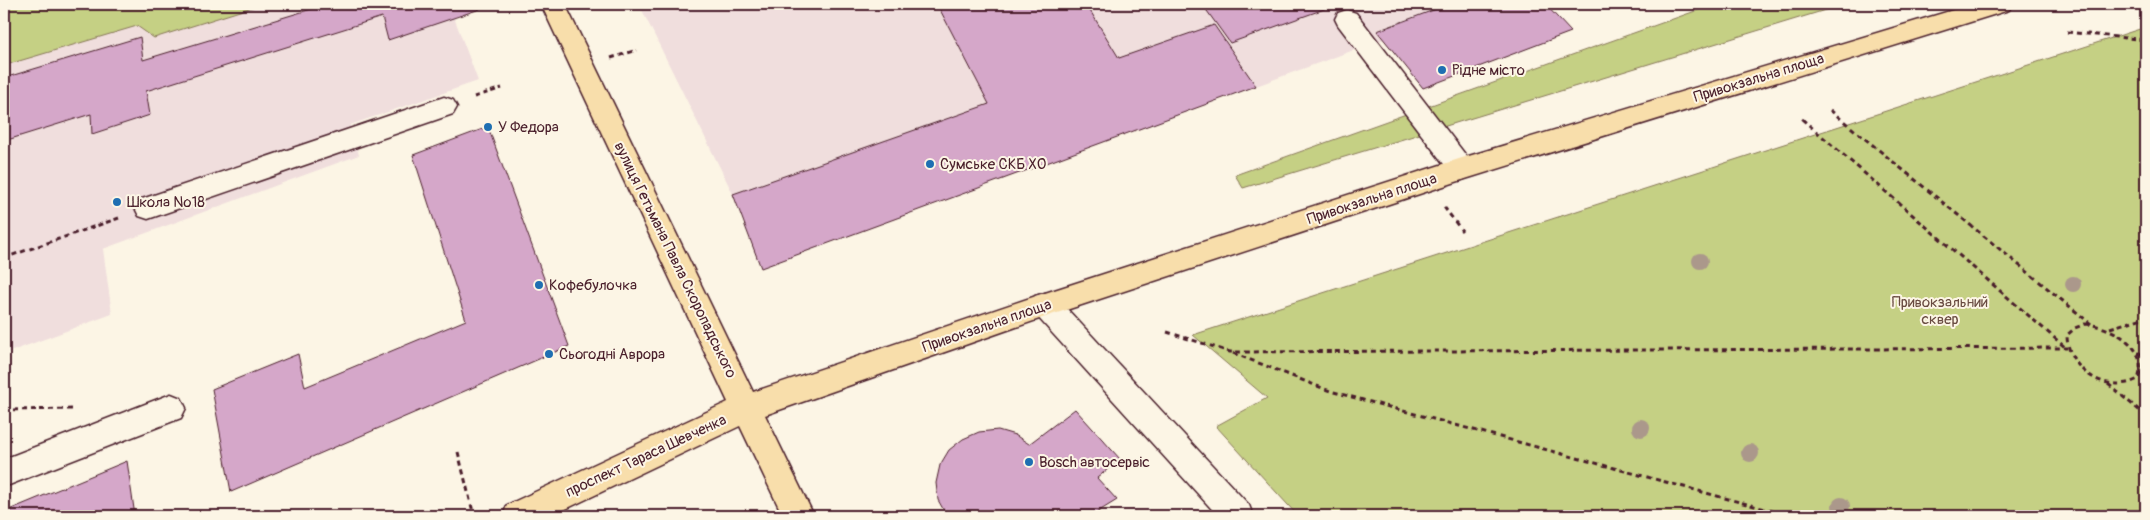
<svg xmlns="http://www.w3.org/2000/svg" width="2150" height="520" font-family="Pangolin,sans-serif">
  <rect width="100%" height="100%" fill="#fcf5e5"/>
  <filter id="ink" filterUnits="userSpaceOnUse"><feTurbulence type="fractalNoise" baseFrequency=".02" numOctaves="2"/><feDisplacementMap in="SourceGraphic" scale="10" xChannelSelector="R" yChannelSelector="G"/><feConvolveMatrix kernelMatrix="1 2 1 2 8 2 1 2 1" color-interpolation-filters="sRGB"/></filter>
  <g filter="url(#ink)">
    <!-- built -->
    <g fill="#f0dedd">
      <path d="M4 4H449L478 81 350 125 359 155 103 249 112 314 4 354Z"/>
      <path d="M639 4H1450L1378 30 1384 39 761 268 733 194Z"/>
    </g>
    <!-- green -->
    <g fill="#c5d084" stroke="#887858">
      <path d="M7 4H262L154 38 137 26 9 64Z"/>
      <path d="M1715 4H1845L1243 188 1235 175Z"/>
      <path d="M2146 27V516H1298L1216 426 1267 398 1193 335Z"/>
    </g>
    <!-- building -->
    <g fill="#d5a7c9" stroke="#4a1f2b">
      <path d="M328 4H479L480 9 388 40 382 17 146 91 150 115 92 134 91 114 4 141V78L140 37 143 60Z"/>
      <path d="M937 4H1086L1119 58 1214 25 1256 86 761 268 733 194 989 104Z"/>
      <path d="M1202 4H1327V8L1230 43Z"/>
      <path d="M1450 4H1545L1571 32 1423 88 1377 31Z"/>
      <path d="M488 127 569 346 231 492 212 389 298 354 305 387 466 320 413 155Z"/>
      <path d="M1075 409 1120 459 1097 478 1117 500 1091 516H947L938 500 936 483 940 465 949 450 963 439 979 432 998 430 1015 435 1029 444Z"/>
      <path d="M127 461 135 516H4V512Z"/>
    </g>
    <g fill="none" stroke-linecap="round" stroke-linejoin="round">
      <!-- minor casing -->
      <g stroke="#4a1f2b" stroke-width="3">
        <g id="minor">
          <path d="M1347 10 1356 13 1471 162 1475 169 1471 176 1462 180 1453 176 1338 25 1335 19 1338 13Z"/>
          <path d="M444 97 453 100 457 107 453 114 148 219 139 216 135 208 139 200Z"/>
          <path d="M1045 293 1055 296 1249 505 1253 516H1218L1035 314 1031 305 1035 296Z"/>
          <path d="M171 394 181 398 186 408 181 418 4 487V459Z"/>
        </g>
      </g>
      <!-- major casing -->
      <g stroke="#4a1f2b" stroke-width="3">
        <path id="major" d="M541 4H565L753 392 1045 293 1462 158 1973 4H2013L2009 10 1462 180 1045 317 765 415 814 516H783L740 426 551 516H503L507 505 728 402Z"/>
      </g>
      <!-- path -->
      <g stroke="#4a1f2b" stroke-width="3" stroke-dasharray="5 4" stroke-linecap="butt">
        <path d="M2067 32 2146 40"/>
        <path d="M611 58 637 50"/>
        <path d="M474 97 502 88"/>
        <path d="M1830 110 2091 324"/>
        <path d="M1802 119 2066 348"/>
        <path d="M1444 207 1462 231"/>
        <path d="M4 258 119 218"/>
        <path d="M2085 324C2112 326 2150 347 2138 379 2107 395 2067 370 2067 335L2075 328Z"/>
        <path d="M2110 328 2146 317"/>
        <path d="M1167 332 1230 352 2067 348"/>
        <path d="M1233 353 1330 391 1791 516"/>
        <path d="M2138 353 2146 355"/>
        <path d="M2142 368 2146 371"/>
        <path d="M2108 384 2146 416"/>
        <path d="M4 410 76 409"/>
        <path d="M458 452 474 516"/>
      </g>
      <!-- minor -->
      <use href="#minor" fill="#fcf5e5" fill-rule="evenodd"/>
      <!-- major -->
      <use href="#major" fill="#f8deab" fill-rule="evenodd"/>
    </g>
    <!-- trees -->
    <g fill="#ab988b">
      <circle cx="1700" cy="261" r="8"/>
      <circle cx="2073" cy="284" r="8"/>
      <circle cx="1641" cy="428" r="9"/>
      <circle cx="1750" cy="453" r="9"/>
      <circle cx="1841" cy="506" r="9"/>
    </g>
  </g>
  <!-- markers -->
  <g fill="#1f6fb2" stroke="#fcf5e5" stroke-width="2">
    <circle cx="1442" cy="70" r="5"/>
    <circle cx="488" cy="127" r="5"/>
    <circle cx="930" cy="164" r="5"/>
    <circle cx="117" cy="202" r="5"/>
    <circle cx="539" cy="285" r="5"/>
    <circle cx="549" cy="354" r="5"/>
    <circle cx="1029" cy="462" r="5"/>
  </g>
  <g text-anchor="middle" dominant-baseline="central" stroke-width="4" stroke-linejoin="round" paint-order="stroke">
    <!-- poi labels -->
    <g font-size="15" fill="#4a1f2b" stroke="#fcf5e5" text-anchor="start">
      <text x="1452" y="70">Рідне місто</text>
      <text x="498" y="127">У Федора</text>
      <text x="940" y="164">Сумське СКБ ХО</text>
      <text x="127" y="202">Школа №18</text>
      <text x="549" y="285">Кофебулочка</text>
      <text x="559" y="354">Сьогодні Аврора</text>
      <text x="1039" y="462">Bosch автосервіс</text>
    </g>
    <!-- street labels -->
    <g font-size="15" fill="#4a1f2b" stroke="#fcf5e5">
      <text transform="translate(1759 78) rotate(-17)">Привокзальна площа</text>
      <text transform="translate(1372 199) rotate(-18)">Привокзальна площа</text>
      <text transform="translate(675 260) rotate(64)">вулиця Гетьмана Павла Скоропадського</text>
      <text transform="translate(987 326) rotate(-19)">Привокзальна площа</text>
      <text transform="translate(646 456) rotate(-25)">проспект Тараса Шевченка</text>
    </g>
    <!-- park labels -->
    <g font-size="15" fill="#694b41" stroke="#fcf5e5">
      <text x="1940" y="302">Привокзальний<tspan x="1940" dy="17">сквер</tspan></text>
    </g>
  </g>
  <!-- margin -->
  <rect width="2150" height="520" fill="none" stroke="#fcf5e5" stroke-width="20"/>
  <rect x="10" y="10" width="2130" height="500" fill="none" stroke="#4a1f2b" stroke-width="2" filter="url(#ink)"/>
</svg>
